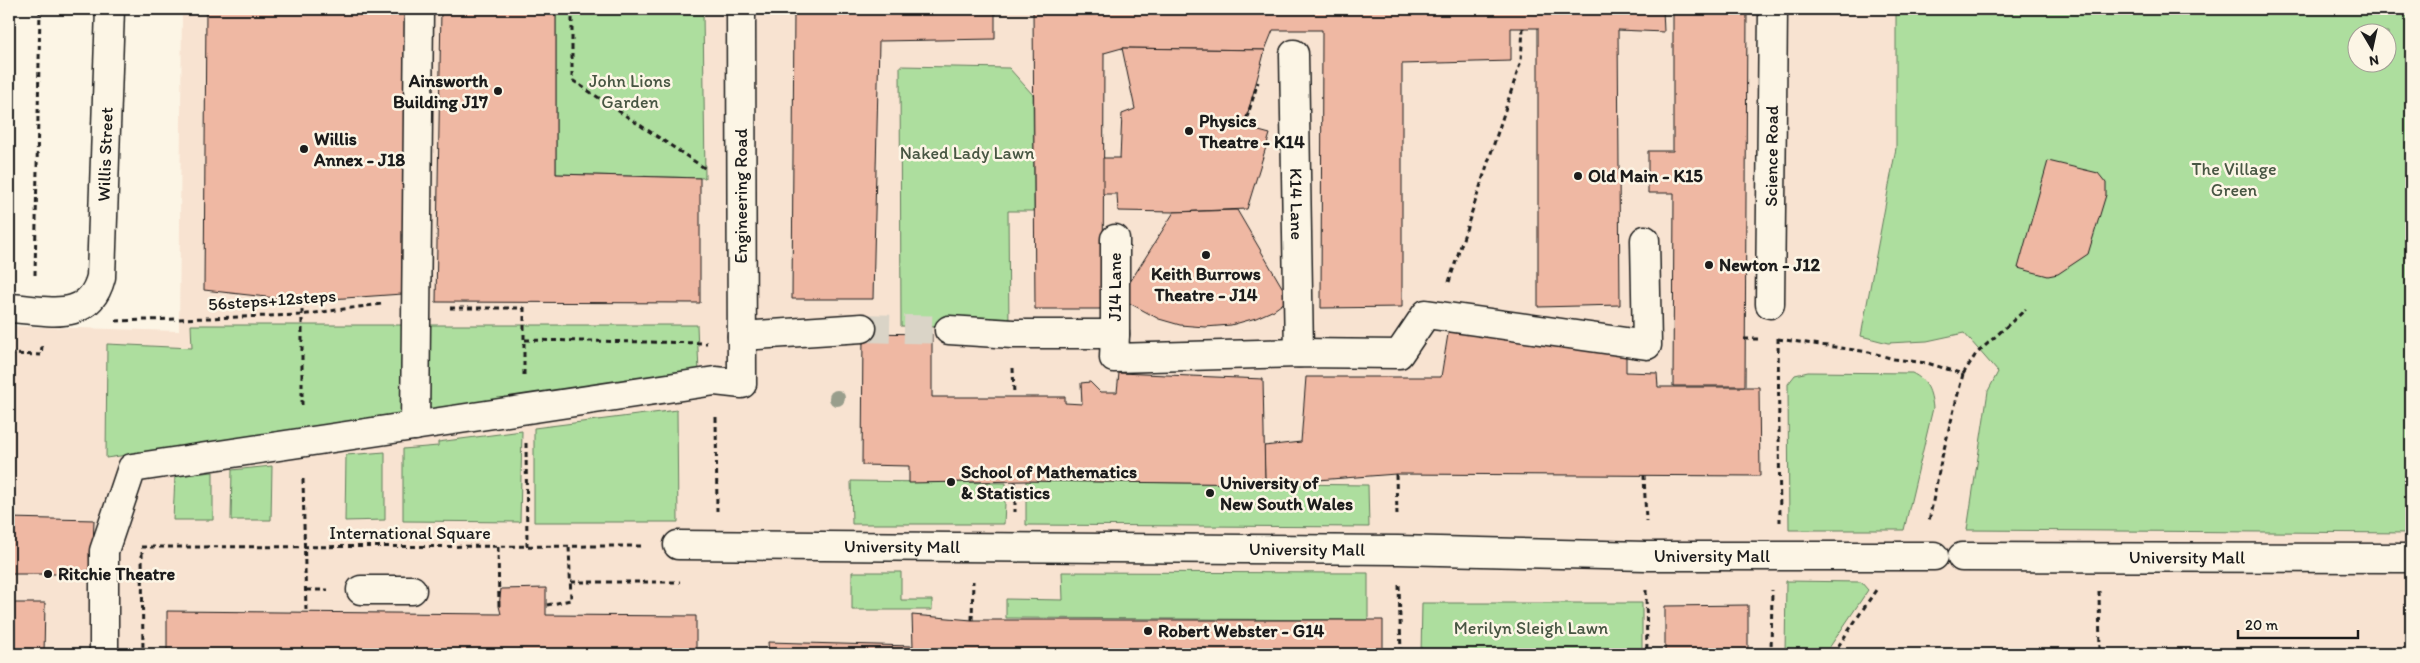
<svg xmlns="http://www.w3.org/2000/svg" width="2420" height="663" font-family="Itim,sans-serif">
  <rect width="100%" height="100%" fill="#fcf5e5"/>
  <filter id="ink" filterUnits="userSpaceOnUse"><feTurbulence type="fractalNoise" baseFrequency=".02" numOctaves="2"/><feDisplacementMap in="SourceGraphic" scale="10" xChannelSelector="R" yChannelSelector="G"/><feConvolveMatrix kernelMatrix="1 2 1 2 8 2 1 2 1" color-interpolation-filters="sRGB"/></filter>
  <g filter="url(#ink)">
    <!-- built -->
    <path fill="#f8e3d1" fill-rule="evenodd" d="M182 9H2411V654H9V326L179 331ZM2358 32H2388V62H2358Z"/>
    <!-- green -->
    <g fill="#adde9e" stroke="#647d5d" fill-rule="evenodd">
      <path d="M556 9H703L705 178 556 174Z"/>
      <path d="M1896 9H2411V533L1967 530 1988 391 1998 372 1964 333 1927 341 1888 343 1861 336 1896 148ZM2358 32H2388V62H2358Z"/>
      <path d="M900 66 1009 68 1033 95 1034 211H1008L1009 329 901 326Z"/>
      <path d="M191 325H697L699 373 106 458 107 344 192 348Z"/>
      <path d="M1808 372 1912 373C1928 381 1931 391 1933 408L1904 530H1789L1788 384 1795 375Z"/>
      <path d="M677 410 678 522H534V428Z"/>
      <path d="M522 431 520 522 403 521V449L438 446V442Z"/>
      <path d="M385 452V520L345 521 346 455Z"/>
      <path d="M272 466 271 520H231L232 470Z"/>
      <path d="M213 472V520H173L175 476Z"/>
      <path d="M851 481 1006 483 1004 524H852Z"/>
      <path d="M1026 481 1368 485 1369 527 1026 525Z"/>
      <path d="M852 572H901V600H932V610H852Z"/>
      <path d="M1062 572 1368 573V620L1006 618V599L1063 600Z"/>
      <path d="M1786 581 1861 582 1868 590 1825 654H1785Z"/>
      <path d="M1422 603H1642V654H1421Z"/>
    </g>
    <!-- building -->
    <g fill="#efb8a3" stroke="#1c1c1c">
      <path d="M206 9H405L402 294 302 301 204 290Z"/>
      <path d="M441 9H556V174L700 178V303L436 302Z"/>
      <path d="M794 9H995V39L879 41 873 299H792Z"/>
      <path d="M1033 9H1663L1664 32 1618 30 1620 305 1538 307V28H1511V61L1402 64V307L1321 308 1322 30H1273L1265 50 1122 48 1104 53 1103 309H1035Z"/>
      <path d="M1673 9H1747L1745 386H1673L1674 193H1648V151H1673Z"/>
      <path d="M1122 48 1265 50 1244 127 1270 134 1247 209 1174 212 1118 211 1117 194H1103V158H1120L1122 114 1135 109Z"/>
      <path d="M2048 161 2098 173 2106 183V195L2088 254 2058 274 2048 276 2018 268Z"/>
      <path d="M1237 210 1289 299 1274 310 1256 318 1231 325 1205 327 1180 325 1159 319 1120 298 1174 212Z"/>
      <path d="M9 211H12L9 271Z"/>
      <path d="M1449 328 1626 354V372L1657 373 1658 387H1759L1760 476 1396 474 1265 484 1264 446 1301 442 1306 377H1441Z"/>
      <path d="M863 333 932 334V397H1065V403L1082 404 1081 383 1090 382 1100 392H1117L1119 373 1263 379 1265 484 1026 481 909 483V466L862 465Z"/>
      <path d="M9 518 94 520 92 574H9Z"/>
      <path d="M546 588V615L696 616V654H167V611L501 614 499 606 501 589Z"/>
      <path d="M9 603H45L44 654H9Z"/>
      <path d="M1748 605V654H1665V606Z"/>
      <path d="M912 615 972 620H1383V654H769L768 642 913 646Z"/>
    </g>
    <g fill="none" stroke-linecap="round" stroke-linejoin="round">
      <!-- minor-tunnel -->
      <path stroke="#dad4c7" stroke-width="28" stroke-dasharray="28 14" stroke-linecap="butt" d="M862 328 949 330"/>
      <!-- minor casing -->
      <g stroke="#1c1c1c" stroke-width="31">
        <g id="minor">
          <path id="s1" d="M1294 54 1299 353"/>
          <path id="s2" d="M1770 304 1773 9"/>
          <path id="s3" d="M9 308C47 310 89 324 101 277L110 9"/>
          <path d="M949 330 1013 334H1115L1114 358 1299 353 1399 354 1426 314 1647 345 1645 240"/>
          <path d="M1115 334V239"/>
          <path d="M742 336 862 328"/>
          <path d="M415 426 419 9"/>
          <path id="s4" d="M678 545 1398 550 1646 556H1934"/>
          <path id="s5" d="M1962 557 2411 558"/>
          <path d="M361 590H412"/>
          <path d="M104 654V551L132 468 715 381 742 384 741 9"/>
        </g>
      </g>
      <!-- path -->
      <g stroke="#1c1c1c" stroke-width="3" stroke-dasharray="5 4" stroke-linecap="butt">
        <path d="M572 9V80L706 169"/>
        <path d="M1244 127 1258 82"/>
        <path d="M35 275 40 9"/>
        <path d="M1449 282 1521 61 1523 28"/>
        <path d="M302 301V407"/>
        <path d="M450 308H524"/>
        <path d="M116 321 300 315 381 304"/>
        <path d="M1778 338 1780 522"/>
        <path d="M1744 339H1760"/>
        <path d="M1778 339 1869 352 1894 359 1927 363 1963 374 1941 461 1929 521"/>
        <path d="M525 340 707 343"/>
        <path d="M9 354 41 355 42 346"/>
        <path d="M1013 368 1014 395"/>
        <path d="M1963 374 1976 354 2026 309"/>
        <path d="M524 375V303"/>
        <path d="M716 417 717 511"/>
        <path d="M526 443 527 546"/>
        <path d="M1396 474 1397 516"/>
        <path d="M1644 475 1646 521"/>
        <path d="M303 479 306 612"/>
        <path d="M1015 482V512"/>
        <path d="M141 547 645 546"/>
        <path d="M498 547 499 606"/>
        <path d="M142 552 143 654"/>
        <path d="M571 582H680"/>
        <path d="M1399 585 1401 654"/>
        <path d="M307 590H328"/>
        <path d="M1646 590 1647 654"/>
        <path d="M2099 591 2100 654"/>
        <path d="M547 605 571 600 569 546"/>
        <path d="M972 620 973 581"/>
        <path d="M1771 654 1772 590"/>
        <path d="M1833 654 1876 590"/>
      </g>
      <!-- minor -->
      <use href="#minor" stroke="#fcf5e5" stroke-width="28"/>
    </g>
    <!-- trees -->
    <circle fill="#999e8c" cx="837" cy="398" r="8"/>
  </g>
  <!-- markers -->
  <g fill="#1c1c1c" stroke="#fcf5e5" stroke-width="2">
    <circle cx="498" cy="91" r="5"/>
    <circle cx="1189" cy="131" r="5"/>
    <circle cx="304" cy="149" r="5"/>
    <circle cx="1578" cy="176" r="5"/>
    <circle cx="1206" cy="255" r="5"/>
    <circle cx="1709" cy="265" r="5"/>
    <circle cx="951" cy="482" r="5"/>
    <circle cx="1210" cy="493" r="5"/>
    <circle cx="48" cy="574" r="5"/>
    <circle cx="1148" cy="631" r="5"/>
  </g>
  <g text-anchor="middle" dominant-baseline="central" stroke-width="5" stroke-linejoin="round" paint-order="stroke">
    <!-- poi labels -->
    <g font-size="18" font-weight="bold" fill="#1c1c1c" stroke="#fcf5e5" text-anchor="start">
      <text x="488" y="81" text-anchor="end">Ainsworth<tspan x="488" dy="21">Building J17</tspan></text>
      <text x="1199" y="121">Physics<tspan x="1199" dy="21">Theatre - K14</tspan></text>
      <text x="314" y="139">Willis<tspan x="314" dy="21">Annex - J18</tspan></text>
      <text x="1588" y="176">Old Main - K15</text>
      <text x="1719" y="265">Newton - J12</text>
      <text x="1206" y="274" text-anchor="middle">Keith Burrows<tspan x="1206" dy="21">Theatre - J14</tspan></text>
      <text x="961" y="472">School of Mathematics<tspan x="961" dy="21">&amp; Statistics</tspan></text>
      <text x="1220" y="483">University of<tspan x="1220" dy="21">New South Wales</tspan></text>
      <text x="58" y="574">Ritchie Theatre</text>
      <text x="1158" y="631">Robert Webster - G14</text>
    </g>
    <!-- park labels -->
    <g font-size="18" fill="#485643" stroke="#fcf5e5">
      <text x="630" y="81">John Lions<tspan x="630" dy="21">Garden</tspan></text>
      <text x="967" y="153">Naked Lady Lawn</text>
      <text x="2234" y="169">The Village<tspan x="2234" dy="21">Green</tspan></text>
      <text x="1531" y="628">Merilyn Sleigh Lawn</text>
    </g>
    <!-- street labels -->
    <g font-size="18" fill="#1c1c1c" stroke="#fcf5e5">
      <text stroke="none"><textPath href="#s3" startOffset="232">Willis Street</textPath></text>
      <text stroke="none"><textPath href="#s2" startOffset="148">Science Road</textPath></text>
      <text transform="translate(741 196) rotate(-90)">Engineering Road</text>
      <text stroke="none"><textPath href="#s1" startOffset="150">K14 Lane</textPath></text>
      <text transform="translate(1115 287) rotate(-90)">J14 Lane</text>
      <text transform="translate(272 300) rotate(-4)">56steps+12steps</text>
      <text x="410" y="533">International Square</text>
      <text stroke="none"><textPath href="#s4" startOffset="224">University Mall</textPath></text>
      <text stroke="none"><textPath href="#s4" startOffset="629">University Mall</textPath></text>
      <text stroke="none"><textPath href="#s4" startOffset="1034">University Mall</textPath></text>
      <text stroke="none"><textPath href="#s5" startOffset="225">University Mall</textPath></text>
    </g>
  </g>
  <!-- margin -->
  <rect width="2420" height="663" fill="none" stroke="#fcf5e5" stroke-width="30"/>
  <rect x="15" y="15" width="2390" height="633" fill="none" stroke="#1c1c1c" stroke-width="2" filter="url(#ink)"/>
  <!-- north arrow -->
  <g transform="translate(2372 48) rotate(171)"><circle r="24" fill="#fcf5e5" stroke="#a29e95"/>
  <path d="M0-4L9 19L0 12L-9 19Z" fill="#1c1c1c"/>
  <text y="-8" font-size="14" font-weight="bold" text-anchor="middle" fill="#1c1c1c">N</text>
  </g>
  <!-- scale -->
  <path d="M2238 630v8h120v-8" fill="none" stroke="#1c1c1c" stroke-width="2.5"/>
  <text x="2245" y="630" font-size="15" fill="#1c1c1c" stroke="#fcf5e5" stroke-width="4" paint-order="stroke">20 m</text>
</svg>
